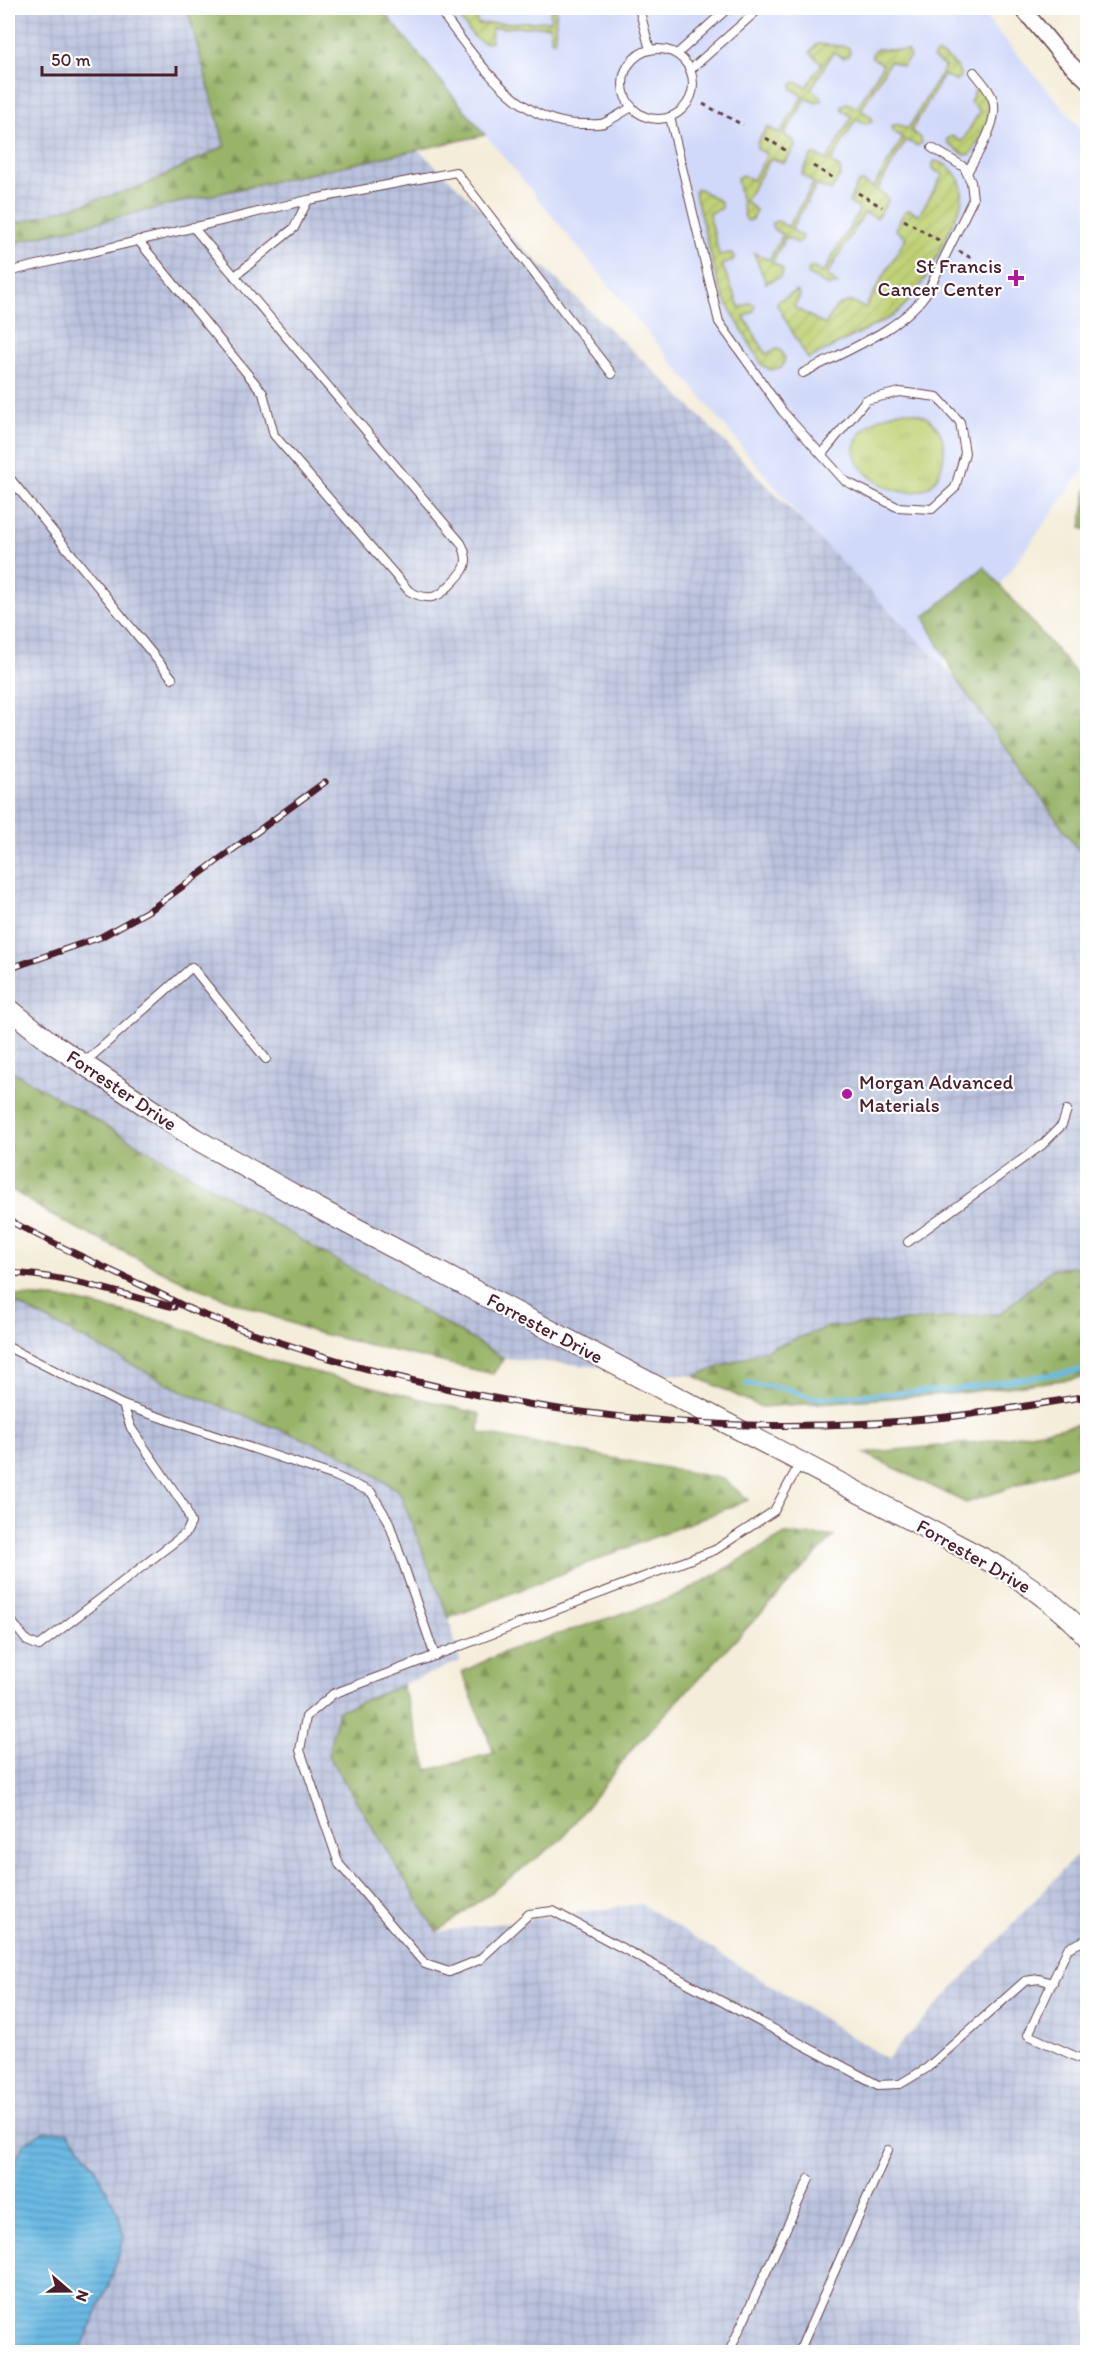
<svg xmlns="http://www.w3.org/2000/svg" width="1095" height="2360" font-family="Itim,sans-serif">
  <defs>
    <pattern id="industrial-grid" width="8" height="8" patternUnits="userSpaceOnUse" patternTransform="scale(1.5)"><rect width="8" height="8" fill="#bac3de"/><path d="M0 4h8M4 0v8" fill="none" stroke="#a1a7bf"/></pattern>
    <pattern id="grass-tufts" width="24" height="20" patternUnits="userSpaceOnUse" patternTransform="scale(1.5)"><rect width="24" height="20" fill="#bfd276"/><path d="M3 7l-1-3M5 7V3M7 7l1-3M15 17l-1-3M17 17v-4M19 17l1-3" fill="none" stroke="#a6b466"/></pattern>
    <pattern id="forest-firs" width="22" height="20" patternUnits="userSpaceOnUse" patternTransform="scale(1.5)"><rect width="22" height="20" fill="#97b467"/><path d="M5 1l3.5 6h-7zM16 11l3.5 6h-7z" fill="#7d9255"/></pattern>
    <pattern id="garden-furrows" width="10" height="10" patternUnits="userSpaceOnUse" patternTransform="scale(1.5)"><rect width="10" height="10" fill="#bfd276"/><path d="M-1 1l2-2M0 10L10 0M9 11l2-2" fill="none" stroke="#a6b466"/></pattern>
    <pattern id="water-rules" width="6" height="5" patternUnits="userSpaceOnUse" patternTransform="scale(1.5)"><rect width="6" height="5" fill="#69bae4"/><path d="M0 2.5h6" fill="none" stroke="#5897b9"/></pattern>
  </defs>
  <rect width="100%" height="100%" fill="#fff"/>
  <filter id="ink" filterUnits="userSpaceOnUse"><feTurbulence type="fractalNoise" baseFrequency=".0167" numOctaves="2"/><feDisplacementMap in="SourceGraphic" scale="12" xChannelSelector="R" yChannelSelector="G"/><feConvolveMatrix kernelMatrix="1 2 1 2 8 2 1 2 1" color-interpolation-filters="sRGB"/></filter>
  <filter id="wash" filterUnits="userSpaceOnUse"><feTurbulence type="fractalNoise" baseFrequency=".008" numOctaves="4" result="noise"/><feDisplacementMap in="SourceGraphic" scale="24" xChannelSelector="R" yChannelSelector="G"/><feGaussianBlur stdDeviation="1.35" result="paint"/><feColorMatrix in="noise" values="0 0 0 0 0 0 0 0 0 0 0 0 0 0 0 0 0 1.4 0 .05"/><feComposite in="paint" operator="in"/></filter>
  <g filter="url(#wash)">
    <rect width="100%" height="100%" fill="#f4edd9"/>
    <!-- built -->
    <path fill="#d0d9f9" d="M381 8H978L1087 136V465L932 678Z"/>
    <!-- industrial -->
    <g fill="url(#industrial-grid)">
      <path d="M8 8H267L670 386 957 680 1087 862V1266L1052 1269 1000 1314 828 1327 695 1376 504 1358 8 1069Z"/>
      <path d="M8 1299 182 1391 340 1453 399 1491 449 1618 460 1661 338 1711 437 1932 641 1904 887 2059 1087 1844V2352H8Z"/>
    </g>
    <!-- grass -->
    <path fill="url(#grass-tufts)" stroke="#847850" stroke-width="1.5" d="M900 411C935 411 952 438 940 471 927 507 879 491 861 467 840 439 876 416 900 411Z"/>
    <!-- forest -->
    <g fill="url(#forest-firs)" stroke="#706a49" stroke-width="1.5">
      <path d="M187 8H381L485 135 185 201 8 244V226L143 186 225 146Z"/>
      <path d="M1087 488 1088 530H1087L1081 528Z"/>
      <path d="M984 567 1087 686V862L957 680 924 617Z"/>
      <path d="M8 1069 504 1358 493 1374 314 1332 190 1285 51 1215 8 1187Z"/>
      <path d="M1087 1266V1377L959 1393 761 1407 695 1376 828 1327 1000 1314 1052 1269Z"/>
      <path d="M8 1295 67 1299 165 1322 268 1360 480 1414 479 1433 724 1479 748 1500 449 1618 399 1491 340 1453 182 1391 8 1299Z"/>
      <path d="M1087 1423V1461L966 1503 864 1453 980 1442Z"/>
      <path d="M785 1534 834 1536 632 1749 561 1840 437 1932 328 1755 338 1711 402 1685 428 1770 494 1753 462 1672 509 1650 680 1595Z"/>
    </g>
    <!-- garden -->
    <g fill="url(#garden-furrows)" stroke="#847850" stroke-width="1.5">
      <path d="M551 8 556 9 555 41 551 39 550 26 492 28 491 42C478 46 469 31 462 21L463 14 469 9 477 13V24L550 21Z"/>
      <path d="M817 44 848 47 850 52 848 56 844 58 833 52 811 89 821 96 822 100 816 103 806 98 784 135 794 141 795 147 784 163 771 158 745 201 756 210 752 219 748 221 745 218 737 178 742 175 753 180 767 155 757 148V144L767 127 780 133 803 96 792 89V84L797 82 807 87 822 63 810 53Z"/>
      <path d="M877 49 907 51 910 57 902 66 890 61 861 110 871 117 872 122 866 124 856 119 831 162 840 169 841 174 831 191 817 185 791 229 802 236V240L797 243 786 237 772 262 782 268 783 272 780 277 766 283 754 253 769 260 783 235 773 229 772 223 778 221 788 227 814 183 802 174 811 156 816 155 827 160 852 117 842 110V105L847 103 857 108 883 65 872 57V54Z"/>
      <path d="M936 54C946 54 959 67 961 77L955 81 944 75 911 131 921 138 922 143 917 146 906 140 877 190 886 196 888 201 877 218 864 213 827 275 838 284 828 286 809 275 808 270 812 267 823 273 860 210 849 202 858 183 863 182 873 188 903 138 893 131 892 126 897 124 908 129 945 67 933 58Z"/>
      <path d="M976 89H981C998 112 983 133 971 154L965 155 948 144 947 139 952 136 962 142 980 111 970 102Z"/>
      <path d="M935 161C956 166 967 186 960 207 942 245 927 289 893 316L808 359 777 305 778 301 797 291 800 296 794 307 825 325 836 307 849 301 865 308 906 238 895 229 905 211 910 210 919 215 943 175 933 169V163Z"/>
      <path d="M696 189H700L721 202V209L709 213 719 255 730 253 735 257 732 261 722 265 740 308 750 303 755 305 754 311 744 317 766 354 776 349 780 350 785 358 782 367 771 370 762 365 725 300 718 284 695 193Z"/>
    </g>
    <!-- water -->
    <path fill="url(#water-rules)" stroke="#5a6c88" stroke-width="1.5" d="M45 2131H68L94 2165 119 2215 124 2238 110 2282 80 2352H8V2177L24 2143Z"/>
    <g fill="none" stroke-linecap="round" stroke-linejoin="round">
      <!-- stream -->
      <path stroke="#69bae4" stroke-width="5" d="M746 1384 784 1388 814 1398 950 1390 1088 1369"/>
    </g>
  </g>
  <g filter="url(#ink)">
    <g fill="none" stroke-linecap="round" stroke-linejoin="round">
      <!-- service casing -->
      <g stroke="#643e45" stroke-width="10">
        <g id="service">
          <path d="M438 8C474 55 517 127 585 124 591 124 598 125 604 123 613 119 623 112 632 107"/>
          <path d="M639 8 650 50"/>
          <circle cx="658" cy="84" r="35"/>
          <path d="M677 54 728 8"/>
          <path d="M690 70 760 8"/>
          <path d="M670 117 719 322 783 412 845 481 897 507 932 509 955 488 965 453 960 422 937 397 900 392 866 400 822 454"/>
          <path d="M967 173C977 154 997 126 994 104 992 92 981 81 974 72"/>
          <path d="M138 240 263 393 274 435 409 591C416 595 424 598 432 597 439 596 443 592 448 587 464 572 472 564 461 543L193 227"/>
          <path d="M8 272 308 200 456 172 612 374"/>
          <path d="M235 276 294 228 308 200"/>
          <path d="M803 373C844 351 904 330 929 289L973 199 971 182 964 167 932 148"/>
          <path d="M8 476 172 678"/>
          <path d="M84 1063 192 967 266 1059"/>
          <path d="M908 1242 1042 1145 1062 1125 1067 1110"/>
          <path d="M8 1347 123 1405 335 1476 371 1492 388 1520 435 1656"/>
          <path d="M800 1463 774 1511 715 1550 333 1694 306 1717 300 1750 339 1864 425 1964 449 1972 479 1960 529 1914 553 1911 878 2085 900 2084 927 2068 1025 1981 1039 1979 1053 1983"/>
          <path d="M8 1617 27 1641 39 1646 186 1533 191 1523 185 1507 131 1428 123 1405"/>
          <path d="M1088 1939 1068 1948 1028 2035 1088 2062"/>
          <path d="M729 2352 809 2179"/>
          <path d="M799 2352 888 2150"/>
        </g>
      </g>
      <!-- minor casing -->
      <g stroke="#643e45" stroke-width="18">
        <path id="minor" d="M1022 8 1061 55 1088 81"/>
      </g>
      <!-- tertiary casing -->
      <g stroke="#643e45" stroke-width="22">
        <path id="tertiary" d="M8 1008 49 1041 194 1138 314 1206 1000 1567C1032 1587 1063 1609 1088 1638"/>
      </g>
      <!-- path -->
      <g stroke="#643e45" stroke-width="3" stroke-dasharray="4.5 4.5" stroke-linecap="butt">
        <path d="M703 104 743 125"/>
        <path d="M766 138 785 150"/>
        <path d="M813 166 835 179"/>
        <path d="M858 193 882 207"/>
        <path d="M904 220 940 241"/>
        <path d="M959 251 971 258"/>
      </g>
      <!-- service -->
      <use href="#service" stroke="#fff" stroke-width="8"/>
      <!-- minor -->
      <use href="#minor" stroke="#fff" stroke-width="15"/>
      <!-- tertiary -->
      <use href="#tertiary" stroke="#fff" stroke-width="20"/>
      <!-- rail casing -->
      <g stroke="#4a1f2b" stroke-width="7">
        <g id="rail">
          <path d="M8 969 101 937 153 908 325 782"/>
          <path d="M8 1220C56 1245 105 1268 154 1291 169 1298 184 1307 199 1313 432 1405 688 1443 937 1418 988 1413 1038 1404 1088 1396"/>
          <path d="M8 1273C65 1275 119 1294 174 1307"/>
        </g>
      </g>
      <!-- rail -->
      <use href="#rail" stroke="#fff" stroke-width="4.5" stroke-dasharray="14" stroke-linecap="butt"/>
    </g>
  </g>
  <!-- markers -->
  <g fill="#b5179e" stroke="#fff" stroke-width="2">
    <path d="M1013 269h6v6h6v6h-6v6h-6v-6h-6v-6h6z"/>
    <circle cx="847" cy="1094" r="6"/>
  </g>
  <g text-anchor="middle" dominant-baseline="central" stroke-width="4.5" stroke-linejoin="round" paint-order="stroke">
    <!-- poi labels -->
    <g font-size="20" fill="#4a1f2b" stroke="#fff" text-anchor="end">
      <text x="1002" y="266">St Francis<tspan x="1002" dy="23">Cancer Center</tspan></text>
      <text x="859" y="1082" text-anchor="start">Morgan Advanced<tspan x="859" dy="23">Materials</tspan></text>
    </g>
    <!-- street labels -->
    <g font-size="20" fill="#4a1f2b" stroke="#fff">
      <text transform="translate(122 1090) rotate(34)">Forrester Drive</text>
      <text transform="translate(545 1328) rotate(28)">Forrester Drive</text>
      <text transform="translate(974 1556) rotate(30)">Forrester Drive</text>
    </g>
  </g>
  <!-- margin -->
  <rect width="1095" height="2360" fill="none" stroke="#fff" stroke-width="30"/>
  <!-- north arrow -->
  <g transform="translate(69 2291) rotate(110)" stroke="#ffffff" stroke-width="4.5" paint-order="stroke">
  <path d="M0-4.5L10 22L0 15L-10 22Z" fill="#4a1f2b"/>
  <text y="-9" font-size="16" font-weight="bold" text-anchor="middle" fill="#4a1f2b">N</text>
  </g>
  <!-- scale -->
  <path d="M42 66v9h134v-9" fill="none" stroke="#4a1f2b" stroke-width="3"/>
  <text x="51" y="66" font-size="18" fill="#4a1f2b" stroke="#ffffff" stroke-width="4.5" paint-order="stroke">50 m</text>
</svg>
